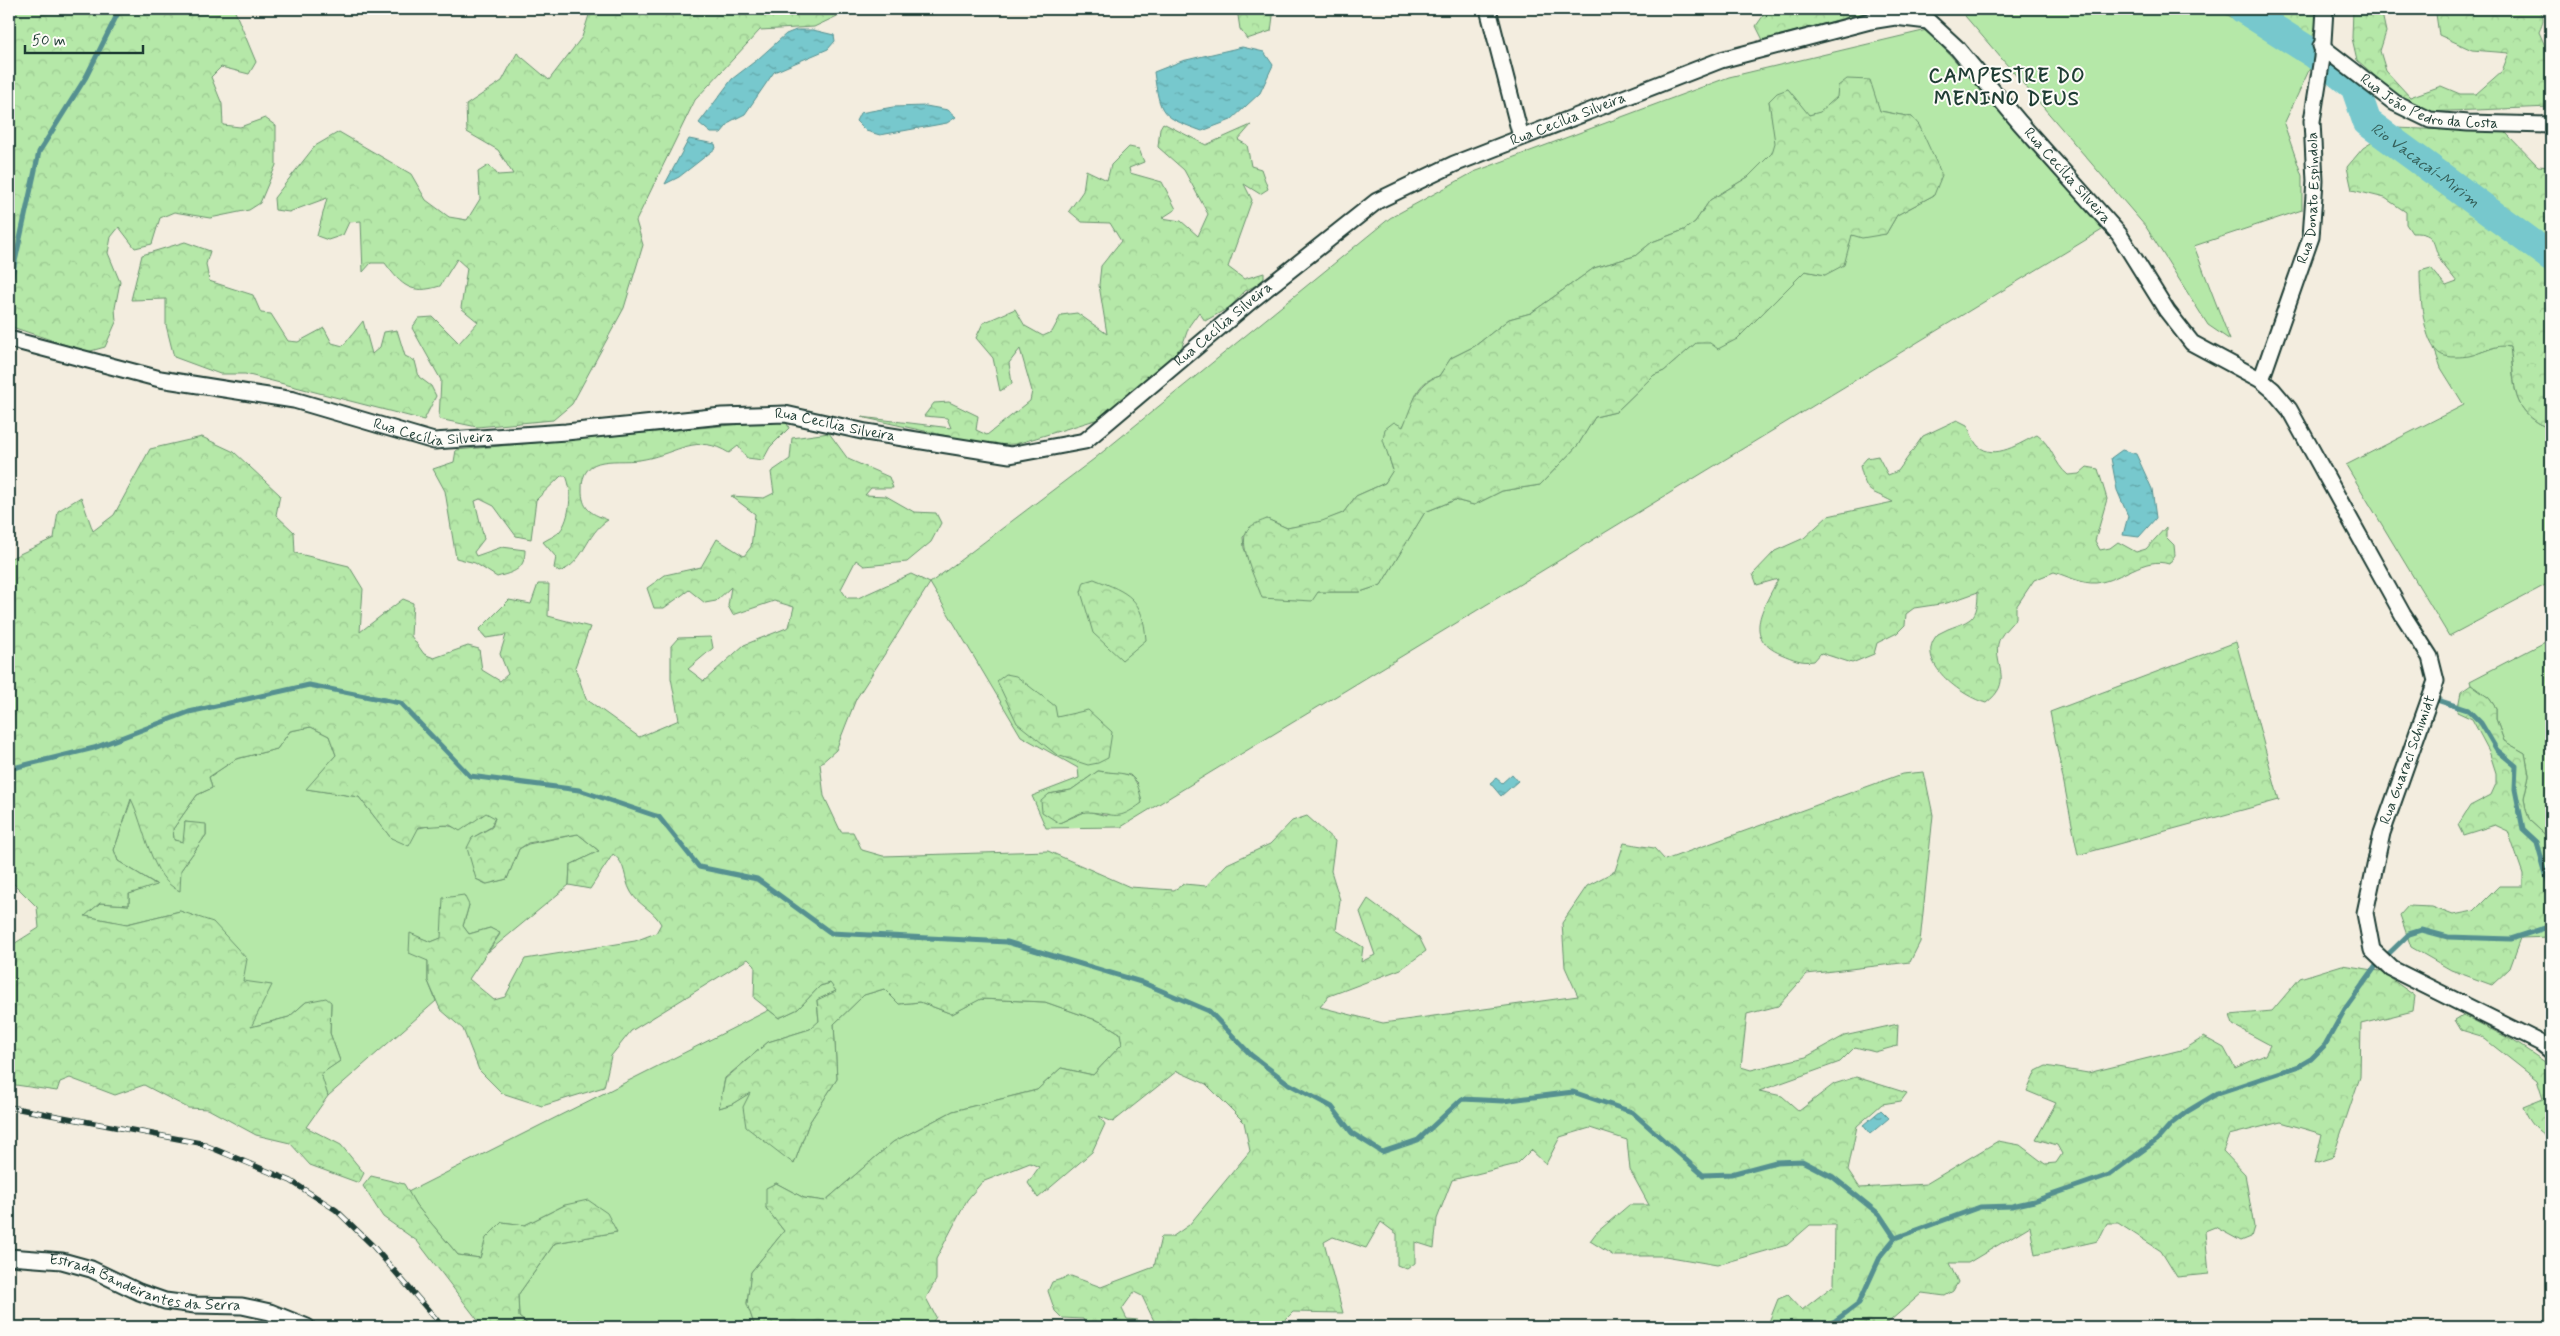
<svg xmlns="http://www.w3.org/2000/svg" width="2560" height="1336" font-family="Mynerve,sans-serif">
  <defs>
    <pattern id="forest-crowns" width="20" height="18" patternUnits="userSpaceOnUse" patternTransform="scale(1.25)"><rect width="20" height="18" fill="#b5e8a8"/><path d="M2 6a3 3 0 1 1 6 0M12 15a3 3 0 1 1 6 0" fill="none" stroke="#9bc891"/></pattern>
    <pattern id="water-ripples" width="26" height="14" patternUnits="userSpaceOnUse" patternTransform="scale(1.25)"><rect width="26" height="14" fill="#77c8cd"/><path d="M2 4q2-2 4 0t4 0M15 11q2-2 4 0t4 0" fill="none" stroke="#61a4a7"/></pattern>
  </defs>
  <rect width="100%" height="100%" fill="#f3eddf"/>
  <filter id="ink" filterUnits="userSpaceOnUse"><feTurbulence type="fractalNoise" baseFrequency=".02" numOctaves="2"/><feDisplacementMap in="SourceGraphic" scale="10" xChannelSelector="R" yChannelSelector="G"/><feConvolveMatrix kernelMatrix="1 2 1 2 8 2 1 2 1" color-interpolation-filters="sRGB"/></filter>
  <g filter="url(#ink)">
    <!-- green -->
    <g fill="#b5e8a8" stroke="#6a926e" fill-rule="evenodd">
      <path d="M1959 9H2218L2311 66 2284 124 2302 176V210L2194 246 2230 340 2208 325 2146 227Z"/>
      <path d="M1927 30 2107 227 1121 827 1046 828 1032 796 1079 778 1078 768 1021 736 930 583 1094 459 1390 218 1474 172 1729 77ZM1788 89 1808 115 1820 113 1837 97 1880 111 1912 117 1934 195 1897 215 1886 234 1852 235 1825 275 1805 271 1737 339 1696 343 1664 371 1654 375 1616 412 1595 417 1578 445 1540 485 1502 491 1474 505 1455 500 1425 512 1381 585 1360 592H1318L1263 598 1244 548 1243 537 1267 519 1287 528 1322 522 1343 513 1356 496 1385 483 1393 471 1384 440C1389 436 1399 432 1403 426 1417 406 1410 384 1439 376L1451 358 1475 346 1509 319 1531 313 1594 268 1635 256 1652 242 1684 230 1695 222 1710 200 1748 177 1772 153 1776 144 1769 101ZM1098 771 1130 775 1138 783 1107 816 1087 811 1059 823 1049 794 1071 790Z"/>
      <path d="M2502 345 2510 347C2516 389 2509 410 2551 430V582L2449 636 2346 465 2464 405 2441 368 2434 348C2455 365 2479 352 2502 345Z"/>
      <path d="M2551 639V840L2530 821 2526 810 2524 798 2529 775 2525 753 2504 741 2496 719V708L2489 698 2471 685 2470 681Z"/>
      <path d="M311 727 329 736 336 755 307 789 359 797 391 838C412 830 439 818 460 830L486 812 495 817 491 827 472 838 476 879 486 884 507 879 519 849 528 844 578 834 599 851 570 865 569 885 488 952 500 934 490 928 469 934 463 926 469 905 442 938 431 942 410 934 428 961V981L436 1001 328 1096 320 1074 340 1061 330 1033 331 1003 306 1002 289 1017 251 1027 243 981 180 911 127 924 84 916 100 903 129 905V894L156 884 118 861 114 850 132 798 154 860 181 870 206 835V825L185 822 184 843 174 840 173 829 197 795 212 788 209 777 236 759 277 749 290 731Z"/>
      <path d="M831 983 836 991 817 1000 819 1022 810 1029 768 1042 725 1078 719 1108 732 1104 750 1092 794 1164 809 1123 837 1079 834 1024 864 995 884 989 899 1004 920 1002 952 1014 980 999 1045 1002 1102 1022 1120 1033 1122 1044 1093 1075 1061 1068 1037 1090 953 1111 893 1142 825 1201 804 1198 776 1183 766 1208 784 1231 751 1272 747 1303 755 1327H590L578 1320 552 1327H531L519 1317 518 1295 555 1243 617 1232 565 1205 525 1225 502 1222 487 1238 480 1258 458 1255 416 1205 408 1192 769 1010 779 1018 798 1009 820 986Z"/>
    </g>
    <!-- forest -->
    <g fill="url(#forest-crowns)" stroke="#6a926e">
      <path d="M9 9H234L256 62 249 74 221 67 211 77 222 104 223 125 240 127 265 118 276 126V165L260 203 249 210 210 218 174 212 160 218 152 244 135 248 119 227 111 237 108 253 120 282 115 308 116 322 105 347 87 352 9 326Z"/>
      <path d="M585 9H852L814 27 760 30 695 100 636 221 643 245 624 308 572 404 553 420 477 427 439 419 441 380 412 328 419 318 433 317 459 343 478 322 461 308 467 268 457 259 440 286C411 295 402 286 385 263H371L363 272 361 221 349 222 343 235 328 240 317 236 327 198 289 212 275 210 274 198 315 146 339 132 411 174 426 200 449 217 467 220 480 199 478 172 489 165 498 175 513 174 498 150 467 132 466 105 502 81 517 53 549 80 582 37 590 12Z"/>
      <path d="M1237 9H1274L1271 31 1247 39 1240 29Z"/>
      <path d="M1763 9H1867L1869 12 1763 40 1756 26 1763 16Z"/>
      <path d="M2262 9H2320L2311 44 2277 13Z"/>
      <path d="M2353 9H2381L2386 32 2380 51 2386 71 2410 97 2441 86 2460 94H2476L2502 71 2509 53 2472 50 2439 35 2436 14 2441 9H2538C2546 16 2543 23 2539 32L2545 46 2551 51V107L2425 112 2411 108 2357 60 2352 38Z"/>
      <path d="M1847 79 1870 80 1880 111 1912 117 1919 125 1942 175 1934 195 1897 215 1886 234 1862 238 1852 235 1844 265 1825 275 1805 271 1737 339 1718 349 1710 343H1696L1664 371 1654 375 1616 412 1595 417 1578 445 1540 485 1502 491 1474 505 1455 500 1425 512 1381 585 1360 592H1318L1312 601 1262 598C1257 582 1235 541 1249 528 1253 524 1262 521 1267 519L1287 528 1322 521 1343 513 1356 496 1385 483 1393 470 1383 440 1385 429 1394 422 1403 427C1412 406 1416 383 1439 376L1451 358 1475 346 1509 319 1531 313 1594 268 1635 256 1652 242 1684 230 1695 222 1710 200 1748 177 1772 153 1775 143 1769 101 1777 93 1788 89 1809 115 1820 112 1837 97 1838 86Z"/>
      <path d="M1163 123 1206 145 1251 125 1238 140 1247 145 1251 166 1261 169 1268 189 1260 194 1244 184 1252 200 1228 267 1244 279 1264 273V281L1245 291 1230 307 1205 321 1199 312 1189 326 1180 352 1102 418 1016 444 988 445 861 417 951 428 947 418 924 416 934 403 949 402 978 416 976 430 987 435 1030 401 1032 391 1020 349 1009 363 1012 384 1000 391 993 358 976 338 983 323 1015 309 1025 326 1043 336 1052 332 1061 315 1077 313 1107 334 1099 285 1101 266 1121 241 1110 223 1082 222 1069 211 1083 191 1086 170 1107 180 1111 165 1129 147 1139 149 1144 162 1129 168 1130 173 1162 182 1176 209 1162 218 1181 221 1198 236 1208 214 1184 170 1158 147 1160 128Z"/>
      <path d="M2395 128 2505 132 2538 166 2551 167V430C2508 409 2517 389 2510 347 2496 343 2483 353 2469 356 2462 357 2449 358 2442 355 2422 346 2420 291 2420 271L2431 268 2446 286 2457 282C2452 276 2447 269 2442 263 2431 246 2439 232 2412 233L2406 224V212L2385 198 2352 190 2347 167 2363 148Z"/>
      <path d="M185 242 210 251 206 264 209 281 253 295 261 313 271 314 288 341 298 342 324 328 332 343 343 346 363 321 372 354 380 347 384 332 397 330 405 356 415 361 419 377 431 386 436 396 424 420 245 374H220L174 357 166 325V299L131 300 142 255Z"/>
      <path d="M1957 420 1967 425C1970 431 1973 441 1978 446 1995 461 2020 443 2037 435 2052 445 2054 464 2068 475L2079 474 2087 467 2098 469 2107 499 2095 541 2100 550 2110 548 2118 542 2136 552 2146 549 2166 527V537L2174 545 2175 555 2169 564C2144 556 2122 580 2096 583 2082 584 2067 576 2054 572L2034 580 2016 607V618C2010 626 2000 634 1998 644 1994 667 2014 682 1986 703 1963 697 1912 661 1938 634 1941 632 1945 631 1948 629 1972 620 1978 619 1978 592L1947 603 1914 608 1906 614 1905 625 1897 633 1877 643 1874 654 1852 663 1821 653 1814 661C1801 663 1793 659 1781 654 1741 637 1765 606 1778 579L1757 585 1753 574 1775 551 1804 538 1828 516 1893 502C1868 488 1868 497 1860 466L1867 458 1878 456 1888 475 1898 471 1923 436Z"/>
      <path d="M776 421 787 423 789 428 770 447 763 460 747 458 738 446 729 453C697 433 677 453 645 459 619 465 580 450 582 492 583 511 593 514 608 520 585 534 585 563 559 572L554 568 556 557 543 542C547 539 556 536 560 531 570 519 573 490 566 476H561L536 500 531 539 516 536 494 506 480 499 475 501 484 539 474 552 476 556 502 547 525 550C525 570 514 572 497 577L475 563 456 558 445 491 433 469 454 462 456 450Z"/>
      <path d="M829 433 848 459 889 477 893 488H871L865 495 886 496 914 512 936 513 941 523 931 542 907 562 864 566 856 560 841 589 847 598H858L911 574 930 583 856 699 836 750 820 764 824 796 841 832H853L862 850 883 856 1048 851 1130 887 1174 890 1184 884 1206 886 1227 864 1270 844 1292 821 1307 816 1335 841 1331 871 1340 900 1336 930 1363 947 1361 962 1375 955 1360 912 1368 899 1419 937 1426 951 1401 969 1329 996 1320 1007 1383 1023 1578 996 1565 967 1562 923 1587 886 1615 871 1624 843 1654 848 1665 860 1902 774 1924 772 1933 815 1920 942 1910 962 1807 974 1778 1006 1747 1014 1741 1067 1751 1070 1806 1057 1844 1036 1898 1024 1897 1046 1875 1052 1855 1047 1840 1062 1759 1091 1782 1096 1799 1111 1834 1084 1856 1077 1907 1093 1901 1101 1882 1104 1857 1126 1848 1170 1860 1188 1926 1184 1998 1141 2020 1145 2045 1164 2056 1163 2062 1154 2057 1145 2036 1139 2056 1103 2027 1091 2036 1071 2046 1066 2088 1073 2185 1049 2204 1037 2224 1048 2235 1068 2265 1055 2270 1045 2233 1025 2230 1015 2272 1011 2300 978 2342 965 2380 971 2415 996 2413 1011 2361 1024 2360 1077 2333 1157 2315 1163 2322 1134 2281 1122 2229 1135 2223 1151 2245 1174 2254 1227 2251 1237 2241 1241 2215 1227 2205 1231 2209 1274 2177 1277 2161 1251 2118 1223H2107L2098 1241 2035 1255 2030 1226 1968 1263H1949L1958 1282 1953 1291 1945 1296 1922 1293 1883 1327H1767L1778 1299 1788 1295 1802 1310 1834 1285 1835 1225H1810L1787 1245 1717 1265 1665 1256H1614L1590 1241 1596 1233 1629 1205H1649L1630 1170 1627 1140 1590 1128 1560 1137 1546 1164 1531 1150 1517 1164 1452 1180 1437 1219 1434 1248 1415 1242V1263L1407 1269 1397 1265V1234L1381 1222 1366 1248 1333 1237 1324 1242 1343 1313 1293 1312 1286 1319V1327H1157L1142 1296 1134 1292 1122 1309 1127 1319 1138 1320 1139 1327H1086L1083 1319 1062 1318 1055 1311 1048 1291 1052 1282 1071 1276 1101 1287 1154 1267 1161 1237H1172L1189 1225 1250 1151 1244 1122 1206 1084 1177 1071 1113 1122 1099 1116 1105 1124 1092 1152 1038 1198 1028 1183 1039 1167 1030 1163 982 1182 967 1200 936 1259V1280L926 1298 936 1317 929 1327H755L747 1304 751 1272 784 1231 766 1208V1188L776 1183 804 1198 825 1201 893 1142 953 1111 1037 1090 1061 1068 1093 1075 1122 1044 1120 1033 1102 1022 1045 1002 981 999 952 1014 920 1002 899 1004 884 989 864 995 834 1024 837 1079 809 1123 794 1164 746 1127 743 1107 750 1093 732 1104 719 1108 725 1079 768 1042 810 1029 819 1021 817 1000 836 991 830 983 820 986 798 1009 779 1018 754 998 755 966 748 959 631 1031 611 1056 604 1087 542 1106 502 1093 479 1070 463 1029 440 1009 428 981V961L409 953 410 933 431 942 441 938 443 898 464 895 469 905 463 926 469 934 490 928 500 933 469 979 494 1000 505 997 525 959 635 941 656 933 661 924C654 910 638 905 631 892 623 878 627 864 613 854L590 889 569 885 570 865 599 851 578 834 528 843 519 849 507 879 487 884 476 879 467 848 472 838 492 827 495 818 486 813 460 831 450 825 419 827 409 846 391 838 359 797 306 789 336 755 329 736 311 727 290 731 277 749 236 759 209 777 212 788 197 795 173 829 174 840 183 842 185 822 206 824V835L181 870 180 891C151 880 144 824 131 799L114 850 118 861 157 885 129 894V905L100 903 85 916 127 924 180 911 213 922 247 959 243 981 272 985 251 1027 289 1017 306 1002 326 998 331 1002 330 1033 340 1061 321 1074 328 1096 306 1127 341 1145 364 1173 359 1183 310 1165 290 1143 256 1135 208 1109 188 1108 144 1085 115 1095 70 1078 60 1082 57 1091 9 1084V947L39 928 37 907 9 879V614L12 616 13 596 9 594V559L54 538 58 511 81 497 93 531 114 515 150 449 202 437 234 452 280 495 276 515 294 532 295 553 349 566 363 589 360 632 403 599 413 603 411 636 424 654 434 658 468 646 479 649 482 670 500 681 508 674 500 654 506 635 486 638 479 630 509 600 531 604 538 584H549L548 616 590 627 575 667 586 699 639 737 679 720 671 678V646L678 638 711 637 713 648 688 669 704 681 744 645 789 627 794 607 774 601 733 615 728 606 731 587 716 601 705 603 689 590 664 608H654L647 588 665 575 701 567 717 539 744 556 751 547 755 514 731 496 764 498 774 493 771 472 790 459 792 438Z"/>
      <path d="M1094 579C1129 593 1143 598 1146 640L1122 660 1093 633 1081 592 1084 582Z"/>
      <path d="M2236 642 2279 800 2078 855 2050 712Z"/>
      <path d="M1006 674 1016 676 1055 706 1057 717 1088 710 1112 732 1108 758 1098 763 1088 765 1057 755 1017 723 997 681Z"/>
      <path d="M2471 685 2489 698 2496 708V719L2504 741 2525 753 2529 775 2524 798 2526 810 2530 821 2551 840V937L2521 938 2510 968 2492 985 2451 970 2411 947 2400 915 2408 906 2432 907 2453 915 2474 911 2499 886H2523V874L2508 831 2495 825 2463 835 2458 825 2470 806 2491 795 2496 784V773L2489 751 2472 719 2457 712 2461 692Z"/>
      <path d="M1098 771C1129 775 1136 769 1142 803 1116 822 1117 814 1089 812 1080 811 1067 820 1059 823L1042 812 1041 801 1049 794 1071 790Z"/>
      <path d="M2463 1015 2512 1040 2551 1066V1139C2537 1132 2529 1122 2523 1107L2543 1099 2537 1080 2481 1036 2461 1030 2455 1020Z"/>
      <path d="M371 1176 404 1184 416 1205 458 1255 480 1258 486 1238 502 1222 525 1225 565 1205 588 1200 607 1213 617 1232 555 1243 518 1295 519 1317 531 1327H483L417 1241 383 1217 363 1186Z"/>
    </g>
    <!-- water -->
    <g fill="url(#water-ripples)" stroke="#549090">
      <path d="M796 30H813L834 35 835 41 828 49 774 72 745 114 731 121 721 133H711L699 123 732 79 758 59 786 34Z"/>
      <path d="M1242 47 1264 52 1273 65 1260 93 1231 120 1202 131C1161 116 1160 116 1154 72L1182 61Z"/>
      <path d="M926 106 948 110 956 117 947 123 880 135 866 131 856 121 860 113 893 107Z"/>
      <path d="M689 139 715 144 716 148 679 177 665 184Z"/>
      <path d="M2122 450 2136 454 2152 489 2156 518 2139 537 2123 535 2128 516 2117 490 2111 458Z"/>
      <path d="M1512 774 1518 781 1501 796 1490 783 1496 778 1502 783Z"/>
      <path d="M1881 1110 1889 1118 1870 1134 1863 1125Z"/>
    </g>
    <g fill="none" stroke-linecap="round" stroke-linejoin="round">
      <!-- stream -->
      <g stroke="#549090" stroke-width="5">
        <path d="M9 289 39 152 86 77 120 9"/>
        <path d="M2431 698 2468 710 2481 723 2497 750 2516 766 2515 789 2523 829 2537 842 2551 892"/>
        <path d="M9 769 94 748 189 712 309 685 400 703 470 776 579 790 659 817 699 867 757 879 831 933 1007 942 1141 982 1209 1011 1251 1055 1289 1084 1332 1107 1352 1133 1382 1152 1418 1140 1462 1099 1503 1101 1573 1092 1632 1112 1703 1175 1731 1174 1776 1162 1802 1161 1833 1177 1879 1214 1895 1238"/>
        <path d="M1821 1327 1835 1321 1859 1303 1881 1255 1895 1238 1980 1207 2012 1206 2034 1201 2109 1175 2157 1140 2171 1124 2188 1111 2218 1093 2299 1066 2311 1059 2325 1045 2345 1009 2376 966 2409 934 2422 930 2448 937 2511 939 2551 926"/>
      </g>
      <!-- river -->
      <path stroke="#77c8cd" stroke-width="29" id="s1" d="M2243 9 2314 54 2355 87 2367 122 2551 257"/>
      <!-- street casing -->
      <g stroke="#1f3d34" stroke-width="19">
        <g id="street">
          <path d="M1488 9 1521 137"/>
          <path id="s2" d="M2321 46 2395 103 2430 120 2468 123 2551 125"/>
          <path id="s3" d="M9 339 160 379 294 400 434 441 566 432 722 416 785 414 866 432 1010 455 1085 441 1252 300 1377 201 1454 164 1721 60 1870 21 1895 17 1928 21 1957 48 2020 123 2119 234 2167 311 2192 343 2261 380 2273 390 2289 409 2403 615 2430 657 2436 681 2382 833 2365 913 2372 950 2392 969 2541 1043 2551 1051"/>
          <path id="s4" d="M2261 380 2311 237 2315 181 2312 121 2322 58 2325 9"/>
          <path id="s5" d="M9 1257 62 1261 91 1269 139 1292 165 1301 195 1305 242 1306 270 1312 307 1327"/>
        </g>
      </g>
      <!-- street -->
      <use href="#street" stroke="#fdfcf7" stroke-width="15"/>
      <!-- rail casing -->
      <g stroke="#1f3d34" stroke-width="5.5">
        <path id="rail" d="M9 1107 200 1143 291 1181 336 1210 372 1245 443 1327"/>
      </g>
      <!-- rail -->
      <use href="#rail" stroke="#fdfcf7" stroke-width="4" stroke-dasharray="11" stroke-linecap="butt"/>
    </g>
  </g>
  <g text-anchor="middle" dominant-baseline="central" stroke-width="4" stroke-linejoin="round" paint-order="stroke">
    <!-- street labels -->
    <g font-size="15" fill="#1f3d34" stroke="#fdfcf7">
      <text stroke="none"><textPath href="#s2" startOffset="126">Rua João Pedro da Costa</textPath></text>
      <text stroke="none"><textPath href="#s3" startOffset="1681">Rua Cecília Silveira</textPath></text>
      <text stroke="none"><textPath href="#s3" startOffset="2266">Rua Cecília Silveira</textPath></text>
      <text stroke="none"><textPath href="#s4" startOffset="190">Rua Donato Espíndola</textPath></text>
      <text stroke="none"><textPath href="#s3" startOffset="1276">Rua Cecília Silveira</textPath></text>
      <text stroke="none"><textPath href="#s3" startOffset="841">Rua Cecília Silveira</textPath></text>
      <text stroke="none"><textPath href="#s3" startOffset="436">Rua Cecília Silveira</textPath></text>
      <text transform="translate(2408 760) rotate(-70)">Rua Guaraci Schimidt</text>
      <text stroke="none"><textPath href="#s5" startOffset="140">Estrada Bandeirantes da Serra</textPath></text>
    </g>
    <!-- water labels -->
    <g font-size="16" font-style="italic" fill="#35605a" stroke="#fdfcf7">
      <text stroke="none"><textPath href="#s1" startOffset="246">Rio Vacacaí-Mirim</textPath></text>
    </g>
    <!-- district labels -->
    <g font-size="20" font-weight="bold" letter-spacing="1" fill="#1f3d34" stroke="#fdfcf7">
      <text x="2007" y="76">CAMPESTRE DO<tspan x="2007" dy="23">MENINO DEUS</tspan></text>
    </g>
  </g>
  <!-- margin -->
  <rect width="2560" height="1336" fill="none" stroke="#fdfcf7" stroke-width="30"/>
  <rect x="15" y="15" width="2530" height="1306" fill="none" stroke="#1f3d34" stroke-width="2" filter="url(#ink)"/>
  <!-- scale -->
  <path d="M25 45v8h118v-8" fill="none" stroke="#1f3d34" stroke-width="2.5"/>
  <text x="32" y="45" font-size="15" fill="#1f3d34" stroke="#fdfcf7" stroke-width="4" paint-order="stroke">50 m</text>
</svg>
